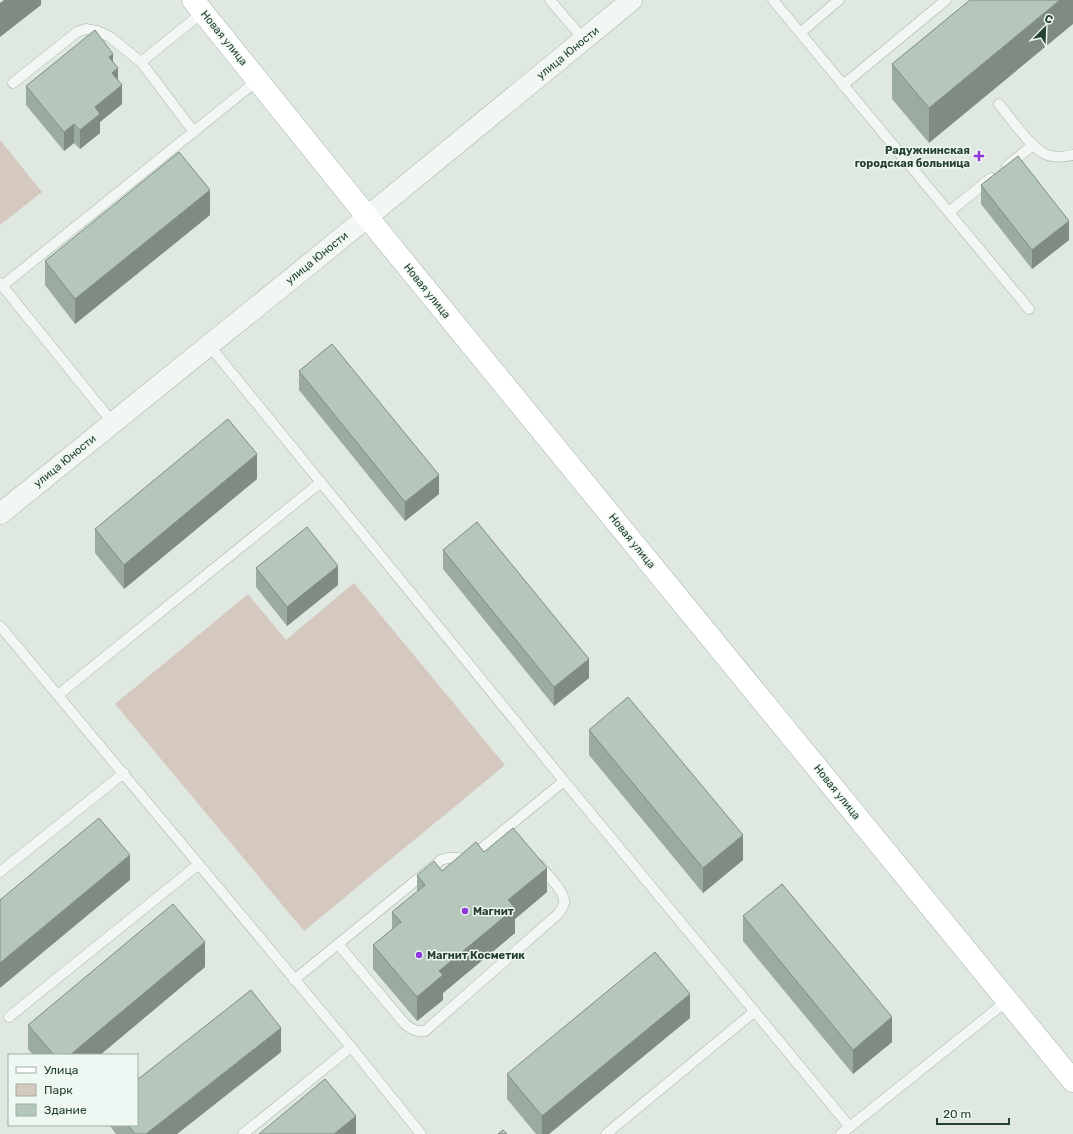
<svg xmlns="http://www.w3.org/2000/svg" width="1073" height="1134" font-family="Rubik,sans-serif">
  <rect width="100%" height="100%" fill="#dfe9e2"/>
  <!-- green -->
  <g fill="#d4c8bf">
    <path d="M0 140 42 192 0 225Z"/>
    <path d="M354 583 505 765 304 931 115 704 248 594 286 640Z"/>
  </g>
  <g fill="none" stroke-linecap="round" stroke-linejoin="round">
    <!-- lane casing -->
    <g stroke="#a4b4a9" stroke-width="11">
      <g id="lane">
        <path d="M550 0 584 40"/>
        <path d="M773 0 1029 309"/>
        <path d="M801 32 839 0"/>
        <path d="M141 62 203 12"/>
        <path d="M13 83 77 32 86 29 97 31 110 37 141 62 194 132"/>
        <path d="M843 85 946 0"/>
        <path d="M999 104C1010 117 1030 147 1045 154 1054 158 1064 157 1073 155"/>
        <path d="M1007 166 1033 145"/>
        <path d="M949 212 991 178"/>
        <path d="M0 283 113 423"/>
        <path d="M2 286 258 80"/>
        <path d="M209 345 564 781 850 1127"/>
        <path d="M0 626 351 1047 421 1134"/>
        <path d="M58 695 321 482"/>
        <path d="M0 872 124 773"/>
        <path d="M338 944 404 1023C411 1029 416 1032 425 1031L558 914C560 911 563 908 564 903 566 892 546 873 538 864"/>
        <path d="M294 980 441 860C452 855 458 860 470 858L564 781"/>
        <path d="M9 1017 199 864"/>
        <path d="M243 1134 351 1047"/>
        <path d="M606 1134 755 1011"/>
        <path d="M841 1134 1008 1000"/>
      </g>
    </g>
    <!-- street casing -->
    <g stroke="#a4b4a9" stroke-width="22">
      <path id="street" d="M0 514 322 254 632 0"/>
    </g>
    <!-- secondary casing -->
    <g stroke="#a4b4a9" stroke-width="23">
      <path id="secondary" d="M193 0 390 245 1073 1081"/>
    </g>
    <!-- lane -->
    <use href="#lane" stroke="#f2f7f4" stroke-width="10"/>
    <!-- street -->
    <use href="#street" stroke="#f2f7f4" stroke-width="21"/>
    <!-- secondary -->
    <use href="#secondary" stroke="#fff" stroke-width="22"/>
  </g>
  <!-- wall -->
  <g fill="#9caba1">
    <path d="M970 0 929 143 892 99V64Z"/>
    <path d="M113 62 118 80 122 104 100 122V133L80 149 74 143 64 151 26 105V86Z"/>
    <path d="M981 185 1069 240 1032 269 981 204Z"/>
    <path d="M210 215 75 324 45 285V261Z"/>
    <path d="M299 371 439 494 405 521 299 390Z"/>
    <path d="M257 479 124 589 95 553V529Z"/>
    <path d="M443 550 589 678 554 706 443 569Z"/>
    <path d="M256 568 338 585 287 626 256 587Z"/>
    <path d="M589 730 743 860 703 893 589 755Z"/>
    <path d="M484 852 547 892 515 919V933L443 993V1000L417 1021 373 969V945L392 929V912L417 892V875L442 871Z"/>
    <path d="M743 916 892 1042 853 1074 743 941Z"/>
    <path d="M205 967 100 1055H33L28 1049V1025Z"/>
    <path d="M690 1018 549 1134H536L507 1099V1074Z"/>
    <path d="M281 1052 177 1134H116L110 1126V1125H137Z"/>
  </g>
  <!-- shaded-wall -->
  <g fill="#7f8b83">
    <path d="M4 0H41V5L0 37V3Z"/>
    <path d="M1060 0H1073V24L929 143V108Z"/>
    <path d="M113 54V71L118 68V86L112 91 109 57Z"/>
    <path d="M122 85V104L100 122V133L80 149V130L95 107Z"/>
    <path d="M74 124V143L64 151V132Z"/>
    <path d="M210 190V215L75 324V299Z"/>
    <path d="M1069 221V240L1032 269V250Z"/>
    <path d="M257 454V479L124 589V565Z"/>
    <path d="M439 475V494L405 521V502Z"/>
    <path d="M338 566V585L287 626V607Z"/>
    <path d="M589 659V678L554 706V687Z"/>
    <path d="M743 835V860L703 893V868Z"/>
    <path d="M130 855V880L0 988V963Z"/>
    <path d="M547 868V892L515 919V933L443 993V1000L417 1021V997L439 971 508 900Z"/>
    <path d="M205 942V967L100 1055H70Z"/>
    <path d="M690 994V1018L549 1134H542V1116Z"/>
    <path d="M892 1017V1042L853 1074V1050Z"/>
    <path d="M281 1028V1052L177 1134H146Z"/>
    <path d="M356 1116V1134H334Z"/>
  </g>
  <!-- building -->
  <g fill="#b5c7bb" stroke="#7f8b83">
    <path d="M970 0H1060L929 108 892 64Z"/>
    <path d="M95 30 113 54 109 57 118 68 112 73 122 85 95 107 100 114 80 130 74 124 64 132 26 86Z"/>
    <path d="M179 152 210 190 75 299 45 261Z"/>
    <path d="M1018 156 1069 221 1032 250 981 185Z"/>
    <path d="M332 344 439 475 405 502 299 371Z"/>
    <path d="M228 419 257 454 124 565 95 529Z"/>
    <path d="M477 522 589 659 554 687 443 550Z"/>
    <path d="M307 527 338 566 287 607 256 568Z"/>
    <path d="M628 697 743 835 703 868 589 730Z"/>
    <path d="M99 818 130 855 0 963V900Z"/>
    <path d="M513 828 547 868 508 900 515 908 439 971 443 975 417 997 373 945 401 922 392 912 425 885 417 875 434 861 442 871 476 842 484 852Z"/>
    <path d="M782 884 892 1017 853 1050 743 916Z"/>
    <path d="M173 904 205 942 70 1055H54L28 1025Z"/>
    <path d="M655 952 690 994 542 1116 507 1074Z"/>
    <path d="M251 990 281 1028 146 1134H135L128 1125H137V1080Z"/>
    <path d="M325 1079 356 1116 334 1134H259Z"/>
    <path d="M503 1130 507 1134H498Z"/>
  </g>
  <!-- markers -->
  <g fill="#9138da" stroke="#eef7f1" stroke-width="1.5">
    <path d="M977 150h4v4h4v4h-4v4h-4v-4h-4v-4h4z"/>
    <circle cx="465" cy="911" r="4"/>
    <circle cx="419" cy="955" r="4"/>
  </g>
  <g text-anchor="middle" dominant-baseline="central" stroke-width="3" stroke-linejoin="round" paint-order="stroke">
    <!-- street labels -->
    <g font-size="11" fill="#26422f" stroke="#eef7f1">
      <text transform="translate(224 38) rotate(51)">Новая улица</text>
      <text transform="translate(568 53) rotate(-39)">улица Юности</text>
      <text transform="translate(317 258) rotate(-39)">улица Юности</text>
      <text transform="translate(427 291) rotate(51)">Новая улица</text>
      <text transform="translate(65 461) rotate(-39)">улица Юности</text>
      <text transform="translate(632 541) rotate(51)">Новая улица</text>
      <text transform="translate(837 792) rotate(51)">Новая улица</text>
    </g>
    <!-- poi labels -->
    <g font-size="11" font-weight="bold" fill="#26422f" stroke="#eef7f1" text-anchor="start">
      <text x="970" y="150" text-anchor="end">Радужнинская<tspan x="970" dy="13">городская больница</tspan></text>
      <text x="473" y="911">Магнит</text>
      <text x="427" y="955">Магнит Косметик</text>
    </g>
  </g>
  <!-- legend -->
  <rect x="8" y="1054" width="130" height="72" fill="#eef7f1" stroke="#9eafa3"/>
  <rect x="16" y="1067" width="20" height="6" fill="#ffffff" stroke="#9eafa3"/>
  <text x="44" y="1074" font-size="12" fill="#26422f">Улица</text>
  <rect x="16" y="1084" width="20" height="12" fill="#d4c8bf" stroke="#9eafa3"/>
  <text x="44" y="1094" font-size="12" fill="#26422f">Парк</text>
  <rect x="16" y="1104" width="20" height="12" fill="#b5c7bb" stroke="#9eafa3"/>
  <text x="44" y="1114" font-size="12" fill="#26422f">Здание</text>
  <!-- north arrow -->
  <g transform="translate(1045 28) rotate(23)" stroke="#eef7f1" stroke-width="3" paint-order="stroke">
  <path d="M0-3L7 15L0 10L-7 15Z" fill="#26422f"/>
  <text y="-6" font-size="11" font-weight="bold" text-anchor="middle" fill="#26422f">С</text>
  </g>
  <!-- scale -->
  <path d="M937 1118v6h72v-6" fill="none" stroke="#26422f" stroke-width="2"/>
  <text x="943" y="1118" font-size="12" fill="#26422f" stroke="#eef7f1" stroke-width="3" paint-order="stroke">20 m</text>
</svg>
